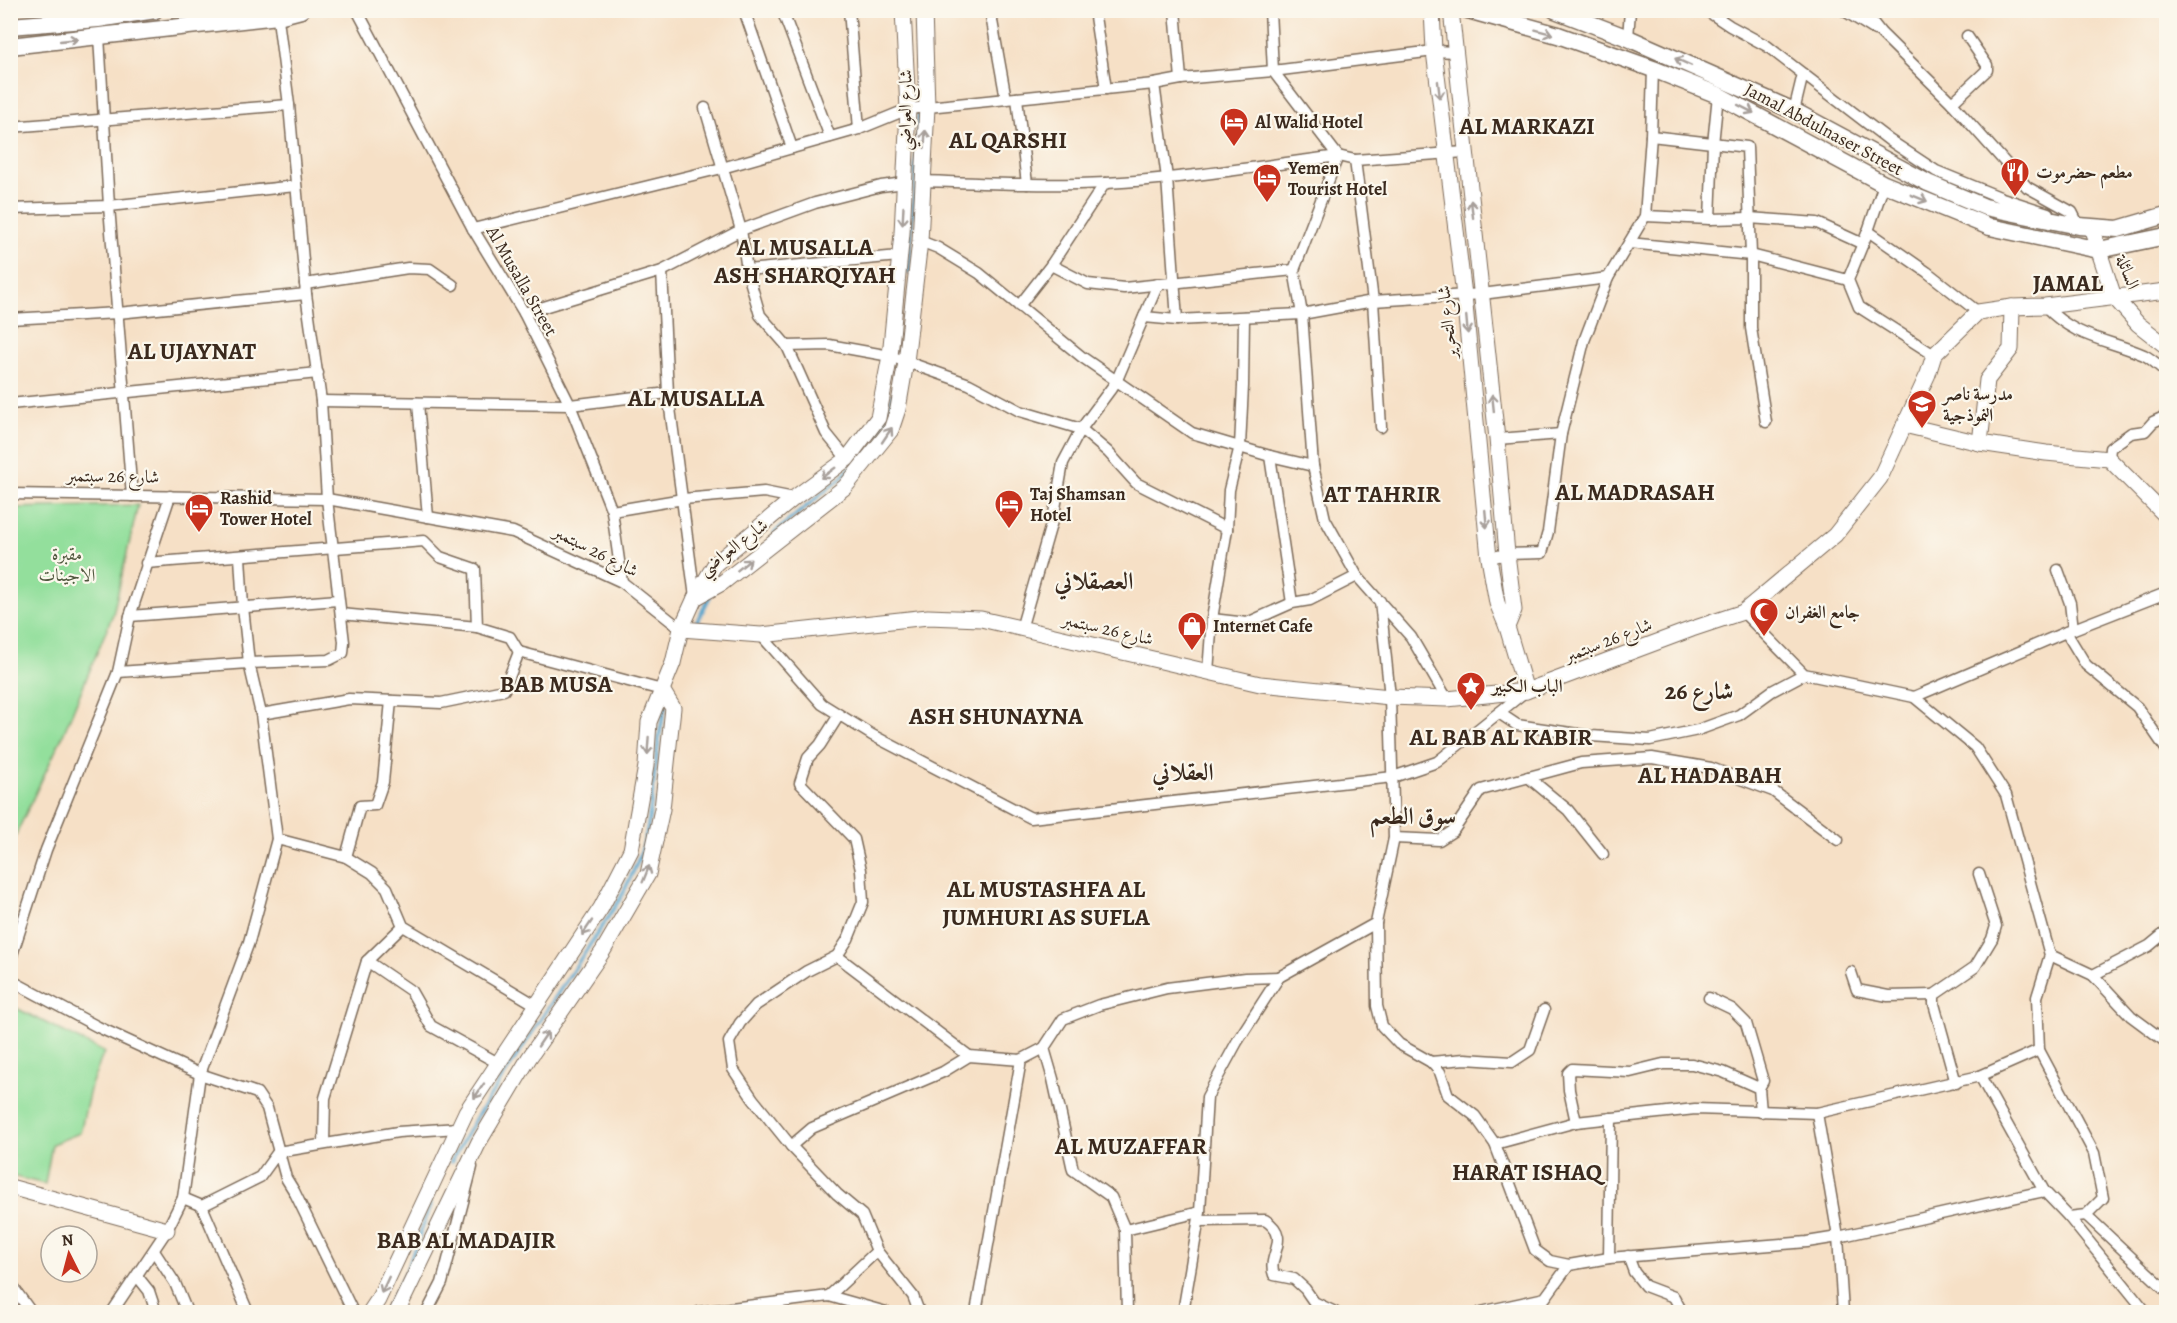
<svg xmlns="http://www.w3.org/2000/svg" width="2177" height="1323" font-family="Alegreya,Amiri,serif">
  <rect width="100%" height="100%" fill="#fbf7ec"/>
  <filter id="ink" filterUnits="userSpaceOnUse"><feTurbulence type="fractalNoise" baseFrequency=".0167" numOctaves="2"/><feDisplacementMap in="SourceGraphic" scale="12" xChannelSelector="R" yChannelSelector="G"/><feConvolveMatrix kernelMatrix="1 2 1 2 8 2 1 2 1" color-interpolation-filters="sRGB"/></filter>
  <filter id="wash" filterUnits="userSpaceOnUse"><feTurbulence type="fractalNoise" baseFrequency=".008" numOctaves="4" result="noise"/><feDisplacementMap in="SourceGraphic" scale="24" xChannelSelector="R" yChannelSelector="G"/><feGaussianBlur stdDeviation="1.35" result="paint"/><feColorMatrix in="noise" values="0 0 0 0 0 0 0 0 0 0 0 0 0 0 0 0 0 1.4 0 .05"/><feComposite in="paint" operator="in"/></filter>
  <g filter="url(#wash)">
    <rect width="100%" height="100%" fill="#f6e0c6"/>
    <!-- green -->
    <g fill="#93df9c" stroke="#67845d" stroke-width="1.5">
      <path d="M138 505 113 614 63 735 11 845V508Z"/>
      <path d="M10 1005 104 1052 91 1085 80 1133 52 1144 45 1184 11 1176Z"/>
    </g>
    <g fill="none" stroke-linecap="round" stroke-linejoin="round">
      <!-- stream -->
      <g stroke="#52a4cd" stroke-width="4">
        <path d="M909 273 919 110"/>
        <path d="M877 437 886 419 893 394"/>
        <path d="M774 533 841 478 862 454"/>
        <path d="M694 627 710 596"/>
        <path d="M451 1162 476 1118 620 899C632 875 644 851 648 825 655 784 655 744 666 704"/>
        <path d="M385 1312 406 1272 431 1204"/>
      </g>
    </g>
  </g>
  <g filter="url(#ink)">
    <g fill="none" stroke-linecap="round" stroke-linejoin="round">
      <!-- street casing -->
      <g stroke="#7c6a59" stroke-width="13">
        <g id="street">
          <path d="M357 10 473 229 524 313 570 405 612 511 622 582"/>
          <path d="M744 10 792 148"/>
          <path d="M782 10 830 137"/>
          <path d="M849 10 859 129"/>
          <path d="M990 10 1006 99"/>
          <path d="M1094 10 1106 89"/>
          <path d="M1175 10 1181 79"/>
          <path d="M1270 10 1273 71 1338 156 1294 270 1302 314 1313 466 1325 519 1357 576 1411 637 1447 699"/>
          <path d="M1706 10 1730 26 1767 46 1803 74 1794 111"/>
          <path d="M1843 10 1875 30"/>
          <path d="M1863 10 1881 33 1952 103 2027 187 2072 212 2079 226"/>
          <path d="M99 36 109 206 132 496"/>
          <path d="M1628 38 1630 10"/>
          <path d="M1803 74 1889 140 1936 171 2002 198 2048 213"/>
          <path d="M1154 84 1167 178 1177 320"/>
          <path d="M1017 98 1027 184"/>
          <path d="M1952 103 1987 70V65L1967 36"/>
          <path d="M705 108 741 230 747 270 760 315 787 346 826 433 847 459"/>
          <path d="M10 127 289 105"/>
          <path d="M1651 136 1747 147 1751 255V328L1766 422"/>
          <path d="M1355 160 1373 301 1381 427"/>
          <path d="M922 181C983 183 1045 186 1106 183 1184 179 1261 166 1338 156L1355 160 1465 152"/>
          <path d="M1884 184 1868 231 1848 280 1859 307 1934 355"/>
          <path d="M10 209 109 206 295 186"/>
          <path d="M1645 216 1710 219 1749 218 1817 223 1863 244"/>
          <path d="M1710 219 1713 144 1718 95"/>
          <path d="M473 229 722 168 859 129 908 109 1154 84 1181 79 1273 71 1434 51 1455 52"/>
          <path d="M1868 231 1927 272 1978 312"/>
          <path d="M920 241 938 248 979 273 1082 357 1192 433 1270 456 1313 466"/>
          <path d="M1629 243 1751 255 1848 280"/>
          <path d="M1051 265 1088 284 1124 288 1294 270"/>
          <path d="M747 270 899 256"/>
          <path d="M662 271 668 393 695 597"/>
          <path d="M305 284 408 268 430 269 453 285"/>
          <path d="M1019 306 1051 265 1105 183"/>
          <path d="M2045 306C2074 338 2107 339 2144 355 2152 359 2159 366 2166 372"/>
          <path d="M524 313 662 271 741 230 815 203 881 186 905 183"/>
          <path d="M1144 317 1177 320 1302 314 1373 301 1482 294 1608 278"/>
          <path d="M10 319 118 313 306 294"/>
          <path d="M787 346 829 345 890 356 969 384 1020 411 1081 429 1108 452 1136 483 1227 529"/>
          <path d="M321 401 570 405 668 393"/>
          <path d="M418 403 428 517"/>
          <path d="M10 404 318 373"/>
          <path d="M1497 439 1561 434"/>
          <path d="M1270 456 1292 603"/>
          <path d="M2109 459 2110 448 2131 433 2145 431 2153 422 2166 416"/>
          <path d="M10 494 327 499 513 532 622 582 681 629"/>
          <path d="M612 511 683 499 764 492 794 498"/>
          <path d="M1489 558 1507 554 1542 553 1548 532 1561 434 1584 341 1608 278 1645 216 1651 136 1653 69"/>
          <path d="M146 563 424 541 440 557 475 569 477 627"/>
          <path d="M2058 570 2070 603 2073 629"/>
          <path d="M1743 612 1804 674 1914 697 1975 747 2006 795 2050 955 2037 997 2039 1050 2094 1153 2103 1198 2086 1215 2069 1217"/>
          <path d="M341 614 477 627 510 637 519 652 662 690"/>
          <path d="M130 616 338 600"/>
          <path d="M1212 619 1247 623 1292 603 1310 600 1357 576"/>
          <path d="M1021 629 1054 514 1063 463 1081 429 1116 382 1158 284"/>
          <path d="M2066 632 2086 665 2137 707 2166 749"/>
          <path d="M761 635 822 704 872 735 1031 818 1393 777 1437 762 1526 691"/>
          <path d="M118 672 249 663 329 660 343 653 344 642 327 499 321 401 306 294 289 105 277 11"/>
          <path d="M1208 672 1212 619 1227 529 1229 490 1240 446 1243 386 1244 317"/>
          <path d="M1914 697 2066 632 2166 593"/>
          <path d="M1499 713 1517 725 1591 736 1650 740 1698 730 1739 715 1772 691 1804 674"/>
          <path d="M261 714 349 699 441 703 504 690 519 652"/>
          <path d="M839 715 820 745 808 758 800 783 854 839 861 870 863 902 848 939 837 956 807 971 756 1005 740 1023 729 1042 733 1069 753 1099 791 1146 837 1194 862 1215 877 1251"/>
          <path d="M1528 777 1568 810 1603 854"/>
          <path d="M1394 838 1439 840 1453 831 1481 790 1581 763 1652 758 1711 768 1773 791 1838 840"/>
          <path d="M277 839 346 857 372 873 387 888 403 926 536 1005"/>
          <path d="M346 857 360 806 375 805 383 782 391 701"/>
          <path d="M1376 923 1377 1006 1382 1026 1399 1044 1431 1062 1440 1072 1448 1095 1475 1116 1495 1144 1535 1250 1550 1261 1569 1265"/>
          <path d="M2050 955 2093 975 2149 946 2166 932"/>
          <path d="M837 956 969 1056"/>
          <path d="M10 961 46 850 118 672 130 616 170 496"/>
          <path d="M367 961 411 991 431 1026 498 1063"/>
          <path d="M1851 972 1857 990 1888 996 1934 995"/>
          <path d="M2093 975 2131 1016 2166 1042"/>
          <path d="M10 980 98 1027 200 1074 257 1093 267 1108 286 1178 294 1191 353 1312"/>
          <path d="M1709 998 1732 1009 1746 1023 1763 1081 1759 1088"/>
          <path d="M1044 1048 1053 1079 1073 1170 1111 1197 1125 1230 1127 1312"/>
          <path d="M1431 1062 1465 1059 1512 1062 1530 1050 1544 1010"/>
          <path d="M1980 1076 2044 1191 2069 1217 2146 1312"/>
          <path d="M1956 1083 1934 1004V995L1975 967 1992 939 1996 926 1979 874"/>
          <path d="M1817 1113 1838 1237 1843 1312"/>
          <path d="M1576 1122 1569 1090 1568 1073 1572 1069 1630 1072 1663 1064H1692L1723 1072 1759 1088 1761 1112"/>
          <path d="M324 1144 325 1098 367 961 403 926"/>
          <path d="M1495 1144 1576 1122 1695 1109 1817 1113 1980 1076 2039 1050"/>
          <path d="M791 1146 812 1128 943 1072 969 1056 1021 1060"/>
          <path d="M183 1198 202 1206 248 1312"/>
          <path d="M202 1206 260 1177 278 1152 398 1132 458 1128"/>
          <path d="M2086 1215 2166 1290"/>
          <path d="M1199 1221 1265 1220C1293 1238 1266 1255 1274 1275L1294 1279 1305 1289 1314 1302 1335 1312"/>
          <path d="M1125 1230 1200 1212"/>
          <path d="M154 1251 175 1283 187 1312"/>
          <path d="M1628 1256 1634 1272 1645 1286 1674 1297 1682 1312"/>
          <path d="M1609 1258 1611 1118"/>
          <path d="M137 1276 149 1291 156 1312"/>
          <path d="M10 1283 31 1312"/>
          <path d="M829 1296 877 1251 913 1296 919 1312"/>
          <path d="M112 1312 167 1230 183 1198 200 1074 249 942 277 839 261 714 249 663 243 607 240 557"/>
          <path d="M427 1312 442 1283 472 1167"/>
          <path d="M699 1312 829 1296 886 1312"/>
          <path d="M976 1312 1021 1060 1044 1048 1063 1019 1099 1005 1167 988 1245 978 1279 977"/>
          <path d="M1183 1312 1200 1212 1207 1097 1237 1042 1279 977 1376 923 1394 838 1390 697 1380 601"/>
          <path d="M1481 1312 1545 1298 1569 1265 1609 1258 1807 1242 1838 1237 2044 1191"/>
        </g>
      </g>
      <!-- secondary casing -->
      <g stroke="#7c6a59" stroke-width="17">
        <g id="secondary">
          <path d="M1432 10 1434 51 1464 295 1489 558 1497 603 1507 627 1526 691"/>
          <path d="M1451 10 1497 439 1507 554 1514 610 1507 627"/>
          <path d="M2091 227 2114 297 2138 324 2166 346"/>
          <path d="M1904 425 1980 443 2046 453 2109 459 2166 516"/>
          <path d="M1980 443 1987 380 2011 349 2012 307"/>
          <path d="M695 598 722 583 845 487 891 430 898 409 906 362 920 241 927 107 924 10"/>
          <path d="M681 629 761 635 928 617 981 619 1260 684 1390 697 1447 699 1526 691 1692 629 1743 612 1835 535 1880 478 1928 374 1934 355 1978 312 2012 307 2045 306 2166 291"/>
          <path d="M10 1187 167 1230"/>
          <path d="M370 1312 378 1300 466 1112 601 908 631 850 646 766 649 722 673 663 681 629 695 598 715 564 794 498 847 459 878 418 890 356 902 233 908 109 903 10"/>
          <path d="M397 1312 479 1142 529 1058 603 951 648 874 662 809 673 708 662 690"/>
        </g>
      </g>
      <!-- primary casing -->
      <g stroke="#7c6a59" stroke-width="19">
        <g id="primary">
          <path d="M1468 10 1558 35 1653 69 1718 95 1884 184 1990 227 2099 250 2166 236"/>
          <path d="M1555 10 1628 38 1794 111 1928 183 1985 207 2079 226 2118 229 2166 215"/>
          <path d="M10 26 98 19 155 10"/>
          <path d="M10 46 278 16 301 10"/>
        </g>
      </g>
      <!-- street -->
      <use href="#street" stroke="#fff" stroke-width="10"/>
      <!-- secondary -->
      <use href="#secondary" stroke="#fff" stroke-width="15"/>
      <!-- primary -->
      <use href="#primary" stroke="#fff" stroke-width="16"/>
    </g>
    <!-- one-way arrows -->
    <defs><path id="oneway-shaft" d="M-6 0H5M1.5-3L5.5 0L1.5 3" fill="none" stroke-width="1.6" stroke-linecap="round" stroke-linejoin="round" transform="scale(1.5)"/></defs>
    <g stroke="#a79f9a">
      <use href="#oneway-shaft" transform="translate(1544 32) rotate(15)"/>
      <use href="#oneway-shaft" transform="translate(69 40) rotate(-6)"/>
      <use href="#oneway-shaft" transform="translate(1683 62) rotate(-156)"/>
      <use href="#oneway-shaft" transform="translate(1439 90) rotate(83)"/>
      <use href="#oneway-shaft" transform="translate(1746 109) rotate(27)"/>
      <use href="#oneway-shaft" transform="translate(925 139) rotate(-87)"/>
      <use href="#oneway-shaft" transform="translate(1919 198) rotate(22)"/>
      <use href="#oneway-shaft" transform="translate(1472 209) rotate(-97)"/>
      <use href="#oneway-shaft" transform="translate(903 216) rotate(93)"/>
      <use href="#oneway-shaft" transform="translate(1467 325) rotate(85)"/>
      <use href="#oneway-shaft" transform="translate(1493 403) rotate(-96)"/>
      <use href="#oneway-shaft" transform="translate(887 435) rotate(-56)"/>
      <use href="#oneway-shaft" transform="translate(828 473) rotate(144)"/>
      <use href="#oneway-shaft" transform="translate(1486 519) rotate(85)"/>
      <use href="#oneway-shaft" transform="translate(744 565) rotate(-39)"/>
      <use href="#oneway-shaft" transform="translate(648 746) rotate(94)"/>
      <use href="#oneway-shaft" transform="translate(646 874) rotate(-68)"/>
      <use href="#oneway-shaft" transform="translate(587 928) rotate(124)"/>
      <use href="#oneway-shaft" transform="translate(543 1039) rotate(-56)"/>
      <use href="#oneway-shaft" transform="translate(479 1091) rotate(124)"/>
      <use href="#oneway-shaft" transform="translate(385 1285) rotate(115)"/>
    </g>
  </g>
  <!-- icons -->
  <defs>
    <g id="hotel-pin" transform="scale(1.5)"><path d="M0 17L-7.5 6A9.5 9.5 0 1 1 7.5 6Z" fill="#c8321e" stroke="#fbf7ec"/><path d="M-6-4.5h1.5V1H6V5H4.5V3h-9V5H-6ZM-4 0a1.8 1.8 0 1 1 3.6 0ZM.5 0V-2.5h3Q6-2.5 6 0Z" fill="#fff"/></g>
    <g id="restaurant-pin" transform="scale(1.5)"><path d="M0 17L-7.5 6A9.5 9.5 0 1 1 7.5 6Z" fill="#c8321e" stroke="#fbf7ec"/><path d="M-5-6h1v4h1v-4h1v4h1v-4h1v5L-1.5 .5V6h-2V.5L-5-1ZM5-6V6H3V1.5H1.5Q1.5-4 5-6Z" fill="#fff"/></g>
    <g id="school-pin" transform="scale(1.5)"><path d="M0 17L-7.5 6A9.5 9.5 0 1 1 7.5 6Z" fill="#c8321e" stroke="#fbf7ec"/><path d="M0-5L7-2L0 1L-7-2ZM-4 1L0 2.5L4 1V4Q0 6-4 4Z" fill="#fff"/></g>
    <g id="mosque-pin" transform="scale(1.5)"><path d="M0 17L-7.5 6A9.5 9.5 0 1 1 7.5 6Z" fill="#c8321e" stroke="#fbf7ec"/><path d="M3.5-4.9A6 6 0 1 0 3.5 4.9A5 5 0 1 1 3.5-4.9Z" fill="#fff"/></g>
    <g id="shop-pin" transform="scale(1.5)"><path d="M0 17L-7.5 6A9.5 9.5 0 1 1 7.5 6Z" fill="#c8321e" stroke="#fbf7ec"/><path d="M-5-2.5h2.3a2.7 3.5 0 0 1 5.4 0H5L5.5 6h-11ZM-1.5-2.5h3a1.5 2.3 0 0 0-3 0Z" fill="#fff"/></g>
    <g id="sight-pin" transform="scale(1.5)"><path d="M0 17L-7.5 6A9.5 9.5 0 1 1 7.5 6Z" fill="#c8321e" stroke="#fbf7ec"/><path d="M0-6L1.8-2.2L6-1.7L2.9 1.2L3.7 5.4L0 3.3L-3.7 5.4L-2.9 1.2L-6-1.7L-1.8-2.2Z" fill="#fff"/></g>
  </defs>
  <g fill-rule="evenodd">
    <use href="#hotel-pin" x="1234" y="122"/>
    <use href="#restaurant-pin" x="2015" y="172"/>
    <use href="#hotel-pin" x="1267" y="178"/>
    <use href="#school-pin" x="1922" y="404"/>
    <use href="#hotel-pin" x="1009" y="504"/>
    <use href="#hotel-pin" x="199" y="508"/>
    <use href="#mosque-pin" x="1764" y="612"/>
    <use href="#shop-pin" x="1192" y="626"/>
    <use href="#sight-pin" x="1471" y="686"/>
  </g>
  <g text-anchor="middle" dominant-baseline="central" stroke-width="4.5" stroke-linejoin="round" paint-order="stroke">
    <!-- street labels -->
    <g font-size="18" fill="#3b2a1e" stroke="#fbf7ec">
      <text transform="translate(905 110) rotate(-89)">شارع العواضي</text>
      <text transform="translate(1824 129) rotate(28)">Jamal Abdulnaser Street</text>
      <text transform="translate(2128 272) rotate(69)">السائلة</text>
      <text transform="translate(522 281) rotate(60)">Al Musalla Street</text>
      <text transform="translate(1447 322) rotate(-96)">شارع التحرير</text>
      <text transform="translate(113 476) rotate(1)">شارع 26 سبتمبر</text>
      <text transform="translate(733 547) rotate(-37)">شارع العواضي</text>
      <text transform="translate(596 551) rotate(27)">شارع 26 سبتمبر</text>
      <text transform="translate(1108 629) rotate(13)">شارع 26 سبتمبر</text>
      <text transform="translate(1608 640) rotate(-21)">شارع 26 سبتمبر</text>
    </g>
    <!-- poi labels -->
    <g font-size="18" font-weight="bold" fill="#3b2a1e" stroke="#fbf7ec" text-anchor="start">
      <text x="1255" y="122">Al Walid Hotel</text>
      <text x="1288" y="168">Yemen<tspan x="1288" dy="21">Tourist Hotel</tspan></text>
      <text x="2036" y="172">مطعم حضرموت</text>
      <text x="1943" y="394">مدرسة ناصر<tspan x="1943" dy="21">النموذجية</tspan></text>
      <text x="1030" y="494">Taj Shamsan<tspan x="1030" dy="21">Hotel</tspan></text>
      <text x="220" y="498">Rashid<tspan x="220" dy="21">Tower Hotel</tspan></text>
      <text x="1785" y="612">جامع الغفران</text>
      <text x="1213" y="626">Internet Cafe</text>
      <text x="1492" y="686">الباب الكبير</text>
    </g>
    <!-- park labels -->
    <g font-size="18" fill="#51573e" stroke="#fbf7ec">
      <text x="67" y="554">مقبرة<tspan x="67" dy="21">الاجينات</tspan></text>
    </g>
    <!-- district labels -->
    <g font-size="24" font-weight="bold" fill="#3b2a1e" stroke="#fbf7ec">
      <text x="1527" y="126">AL MARKAZI</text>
      <text x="1008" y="140">AL QARSHI</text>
      <text x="805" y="247">AL MUSALLA<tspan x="805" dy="28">ASH SHARQIYAH</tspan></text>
      <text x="2068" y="283">JAMAL</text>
      <text x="192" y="351">AL UJAYNAT</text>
      <text x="696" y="398">AL MUSALLA</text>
      <text x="1635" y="492">AL MADRASAH</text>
      <text x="1382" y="494">AT TAHRIR</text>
      <text x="1094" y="581">العصقلاني</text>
      <text x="556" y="684">BAB MUSA</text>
      <text x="1699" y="691">شارع 26</text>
      <text x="996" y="716">ASH SHUNAYNA</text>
      <text x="1501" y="737">AL BAB AL KABIR</text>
      <text x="1183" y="772">العقلاني</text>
      <text x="1710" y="775">AL HADABAH</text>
      <text x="1413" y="816">سوق الطعم</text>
      <text x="1046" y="889">AL MUSTASHFA AL<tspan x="1046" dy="28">JUMHURI AS SUFLA</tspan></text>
      <text x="1131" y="1146">AL MUZAFFAR</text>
      <text x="1527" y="1172">HARAT ISHAQ</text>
      <text x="466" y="1240">BAB AL MADAJIR</text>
    </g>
  </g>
  <!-- margin -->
  <rect width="2177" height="1323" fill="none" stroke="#fbf7ec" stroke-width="36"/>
  <!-- north arrow -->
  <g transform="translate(69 1254) rotate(354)"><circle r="28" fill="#fbf7ec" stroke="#aea59a" stroke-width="1.5"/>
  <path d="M0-4.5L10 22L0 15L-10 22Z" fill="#c8321e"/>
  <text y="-9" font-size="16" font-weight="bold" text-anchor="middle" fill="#3b2a1e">N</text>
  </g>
</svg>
